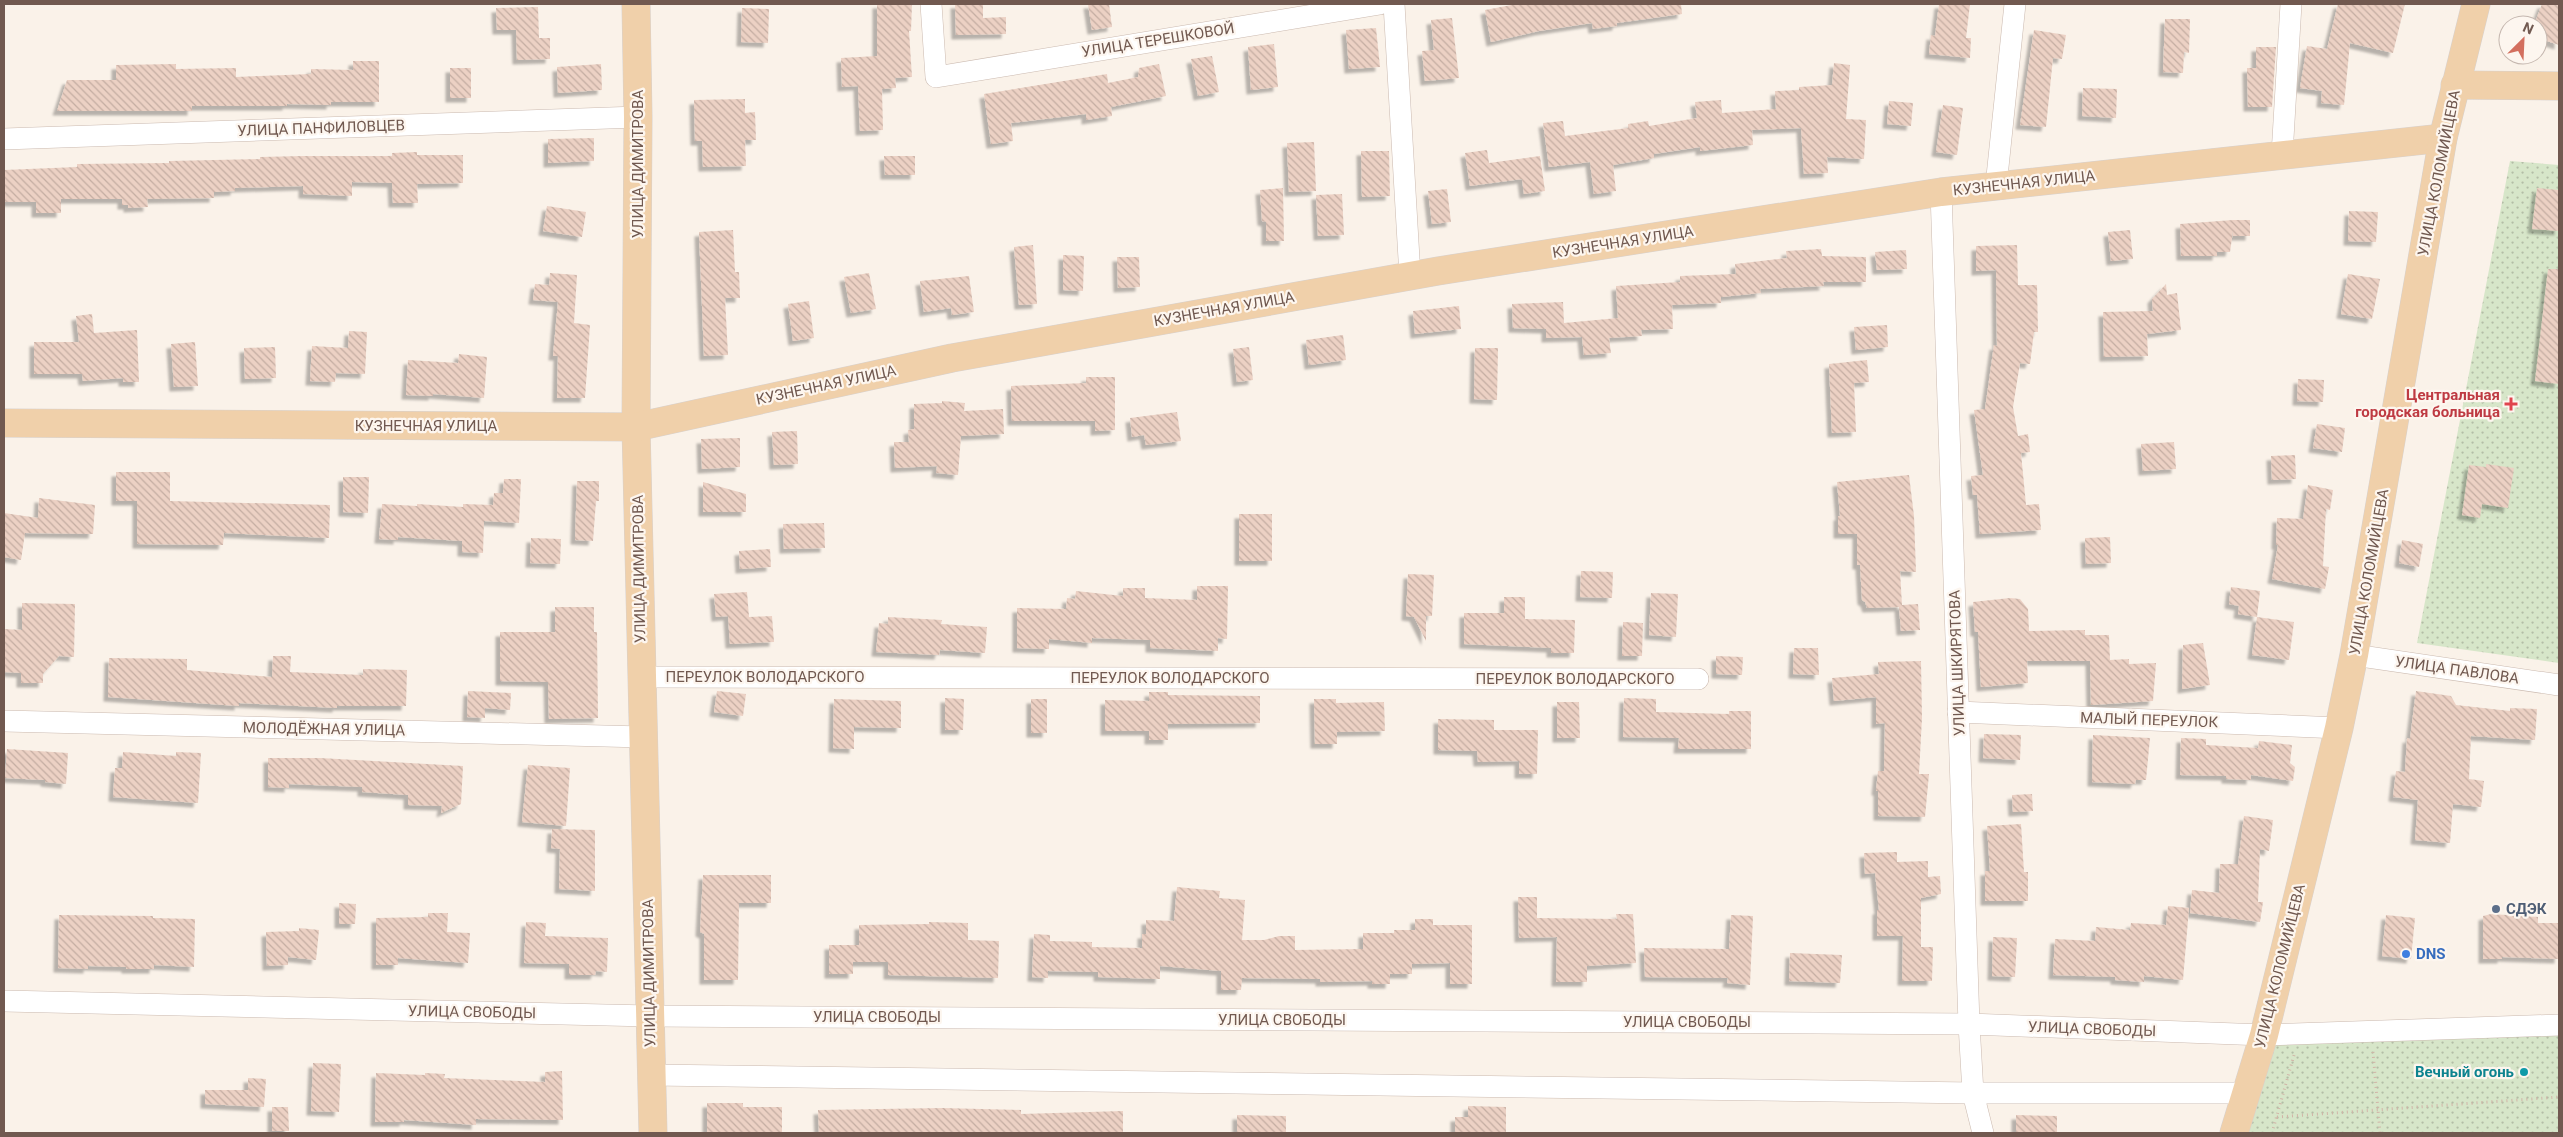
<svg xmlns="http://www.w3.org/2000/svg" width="2563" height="1137" font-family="Roboto,sans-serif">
  <defs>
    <pattern id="park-dots" width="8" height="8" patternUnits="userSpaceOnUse" patternTransform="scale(1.25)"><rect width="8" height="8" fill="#d7e6c9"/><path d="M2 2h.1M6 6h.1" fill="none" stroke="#b3bda6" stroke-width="1.8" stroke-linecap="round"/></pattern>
    <pattern id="building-back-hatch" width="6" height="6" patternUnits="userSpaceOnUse" patternTransform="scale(1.25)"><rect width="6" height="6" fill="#ecd1c4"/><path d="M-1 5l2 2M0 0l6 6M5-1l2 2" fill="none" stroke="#c4ada2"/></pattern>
    <filter id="shadow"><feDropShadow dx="-4.5" dy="4.5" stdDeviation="1" flood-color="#0004"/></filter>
  </defs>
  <rect width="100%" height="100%" fill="#faf2e9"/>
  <!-- park -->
  <g fill="url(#park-dots)">
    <path d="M2510 161 2559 165V663L2417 643Z"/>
    <path d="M2559 1024V1133H2236L2264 1035Z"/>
  </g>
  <!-- building -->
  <g fill="url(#building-back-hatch)" filter="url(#shadow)">
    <path d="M877 4H912L911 31H909L912 77 895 78 896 88 882 89 883 130 860 131 858 86 842 87 841 58 877 56Z"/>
    <path d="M955 4H983V18L1006 17V34L956 35Z"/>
    <path d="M1088 4H1109L1112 27 1092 30Z"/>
    <path d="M1517 4H1681L1682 14 1617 23V26L1593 29 1592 23 1539 31 1491 42 1485 10Z"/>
    <path d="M1939 4H1970L1966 38H1971L1970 58 1929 54 1931 35 1935 36Z"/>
    <path d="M2338 4H2405L2393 53 2350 43 2344 105 2321 103 2322 91 2300 88 2307 46 2327 49Z"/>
    <path d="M2542 4H2559V45L2538 38V25H2534Z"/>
    <path d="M538 7 539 38H550V59L517 60 516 30H497L496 8Z"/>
    <path d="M742 8 769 9 768 43 741 42Z"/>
    <path d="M1452 18 1459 78 1425 81 1422 51 1434 50 1431 20Z"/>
    <path d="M2165 19H2190L2189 53 2184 52 2183 73 2163 72Z"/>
    <path d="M1376 28 1380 67 1349 69 1346 30Z"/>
    <path d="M2034 30 2066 35 2062 59 2053 58 2046 127 2020 125Z"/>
    <path d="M1274 44 1278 87 1251 90 1248 47Z"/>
    <path d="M2256 47H2276L2272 107H2248L2247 68H2256Z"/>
    <path d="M1212 56 1219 92 1198 96 1191 59Z"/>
    <path d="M353 61H379V102H331V105L287 104V106H192V111H57L67 80H116V65L176 64V69L236 68V77L311 74V69L353 70Z"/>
    <path d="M1834 63 1850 65 1846 119 1866 120 1864 159 1827 157 1828 173 1804 174 1801 128 1752 130 1753 145 1700 151V147L1654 154V158L1613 165 1616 191 1594 194 1590 162 1549 167 1543 123 1563 121 1565 136 1628 128V124L1648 121 1649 126 1697 118 1695 102 1721 100 1722 113 1776 109 1775 91 1799 90V87L1832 85Z"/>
    <path d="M601 64 602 90 558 93 557 67Z"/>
    <path d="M1159 64 1166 96 1111 107 1112 116 1086 120V114L1011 123 1013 141 991 144 984 94 1107 74 1108 83 1138 77 1139 68Z"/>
    <rect x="450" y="68" width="21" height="30"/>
    <path d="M2083 88 2117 89 2116 118 2082 116Z"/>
    <path d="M745 99V113L755 112 756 140H745L746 166 703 167 702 141H695L694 100Z"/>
    <path d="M1889 101 1913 103 1911 126 1887 124Z"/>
    <path d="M1943 105 1963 108 1957 155 1936 152Z"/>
    <path d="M594 138V161L548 163V139Z"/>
    <path d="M1314 142 1316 191 1289 192 1287 143Z"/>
    <path d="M1487 150 1489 163 1540 156 1545 191 1524 194 1522 179 1470 186 1465 153Z"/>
    <path d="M1361 151H1389L1390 196 1362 197Z"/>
    <path d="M417 152V155H463V183L417 184 418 203H393L392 183 352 182V196L303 194V186L235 188V191L214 192V198L147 199 148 207 128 208V205H122V199H61V213H36V202H4V170L77 167V164L169 163V161L260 159V157L302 156H392V153Z"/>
    <path d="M884 156H915V175H885Z"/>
    <path d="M1283 188 1284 241H1266V222L1262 221 1260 190Z"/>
    <path d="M2537 188 2559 190V231L2532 229Z"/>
    <path d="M1447 189 1451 222 1432 224 1428 191Z"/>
    <path d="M1342 194 1344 235 1318 236 1316 195Z"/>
    <path d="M547 206 586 212 582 237 543 231Z"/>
    <path d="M2349 211 2378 212 2376 242 2348 241Z"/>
    <path d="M2233 220H2250V236H2233V231L2230 252H2217V256H2181L2180 224Z"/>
    <path d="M733 230 735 272H739L740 298H725L728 355 704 356 699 232Z"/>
    <path d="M2130 230 2133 259 2111 261 2108 232Z"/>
    <path d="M1033 245 1037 304 1019 305 1014 247Z"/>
    <path d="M2017 245 2018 285H2037L2038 332H2034L2030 364 2020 363 2013 407 2018 436 2028 434 2030 452 2021 453 2026 505 2039 504 2041 530 1980 534 1977 495H1973L1971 476 1983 475 1974 410 1985 409 1994 345 1997 346 1996 270 1976 271V246Z"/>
    <path d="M1821 249 1822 256 1866 257V282H1823L1824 286 1760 289 1761 293 1721 297V303L1672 305 1673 329 1641 330 1642 336 1609 338 1611 353 1584 355 1582 337 1546 338V329L1513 328 1512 304 1563 302 1564 323 1618 318 1616 286 1680 282V276L1736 274 1735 264 1787 258 1786 251Z"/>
    <path d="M1906 250 1907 269 1877 270 1875 252Z"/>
    <path d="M1063 255 1084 256 1083 291 1063 290Z"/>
    <path d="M1117 257H1139L1140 287 1118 288Z"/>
    <path d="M2548 269H2559V384L2535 381Z"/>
    <path d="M550 273 577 275 574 323 590 325 585 398H557L558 356H553L558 302 533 300 535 284 549 285Z"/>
    <path d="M869 273 876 309 851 313 844 277Z"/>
    <path d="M2348 274 2380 279 2372 319 2341 314Z"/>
    <path d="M969 276 974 312 952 315 951 308 924 312 920 281Z"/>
    <path d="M2166 284 2167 295 2177 293 2181 330 2147 334 2148 356 2104 357 2103 312 2153 311 2152 299Z"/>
    <path d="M809 301 814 338 793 341 788 304Z"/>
    <path d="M1459 306 1461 329 1415 334 1413 311Z"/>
    <path d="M92 314 94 333 137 330 139 382H123V378L83 381 82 374H34V342H79L76 316Z"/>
    <path d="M1887 325 1888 347 1856 350 1854 327Z"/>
    <path d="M349 331 367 332 365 374 336 373 335 382 310 381 312 346 348 348Z"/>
    <path d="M1343 335 1346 360 1309 365 1306 340Z"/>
    <path d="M195 342 198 386 174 387 171 344Z"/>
    <path d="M275 347 276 378 245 379 244 348Z"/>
    <path d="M1249 347 1253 380 1237 382 1233 349Z"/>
    <path d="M1475 348H1498L1497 400 1474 399Z"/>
    <path d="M459 354 487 357 484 398 433 394V396L406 395 408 360 458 363Z"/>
    <path d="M1867 360 1869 382 1854 383 1856 432 1832 433 1829 364Z"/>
    <path d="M1086 377H1115V430L1095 431V421H1012L1011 386 1086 383Z"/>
    <path d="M2298 379 2324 380 2323 402 2297 401Z"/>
    <path d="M942 401 965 403 964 411 1003 409 1004 434 961 436 958 475 936 473 937 466 895 468 894 442H909L908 430 914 429V404L942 403Z"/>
    <path d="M1177 412 1181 441 1146 445 1144 435 1132 437 1130 418Z"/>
    <path d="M2317 424 2345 428 2342 452 2313 448Z"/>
    <path d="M797 431 798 464 774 465 772 432Z"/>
    <path d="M740 438V467L702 469 701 439Z"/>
    <path d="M2174 442 2176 469 2143 471 2141 444Z"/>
    <path d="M2295 455 2296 479 2272 480 2271 456Z"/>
    <path d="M2486 464 2514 468 2508 508 2482 504 2480 518 2462 515 2469 465 2486 467Z"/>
    <path d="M116 472H170V501L330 505 329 538 224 533 223 545 137 544V501H116Z"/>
    <path d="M1909 475 1914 516 1916 572 1900 571 1902 605 1918 604 1920 630 1901 631 1899 607 1867 608 1865 602 1862 600 1860 565H1857V534H1838V516H1840L1837 482Z"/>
    <path d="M343 477H369L368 513 343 512Z"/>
    <path d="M504 479H521L519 523 484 521 483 553 462 552V541L398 537V540L379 539 382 504 417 506V504L463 507V504L493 505 494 493H503Z"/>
    <path d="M577 481H599V501H596L593 541 575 540Z"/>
    <path d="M703 482 746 494V512H703Z"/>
    <path d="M2308 485 2333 490 2330 510 2326 509 2323 566 2329 567 2325 589 2272 579 2278 545H2276L2277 518 2303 519Z"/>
    <path d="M39 498 95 505 93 534 25 533 21 560 4 557V513L38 518Z"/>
    <rect x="1239" y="514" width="33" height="47"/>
    <path d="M824 523 825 548 784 549 783 524Z"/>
    <path d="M2110 537 2111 563 2086 564 2085 538Z"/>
    <path d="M531 538 561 539 560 564 530 563Z"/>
    <path d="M2402 540 2423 544 2419 567 2399 563Z"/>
    <path d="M770 549 771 567 740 569 739 551Z"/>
    <path d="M1581 571 1613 572 1612 598 1580 597Z"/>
    <path d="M1408 574 1434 575 1432 616H1426V641L1414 617 1406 616Z"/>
    <path d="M1197 586H1228L1227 639 1218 638V651L1150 648V640L1092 638V643L1049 639V649L1017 648V608L1066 609 1067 598 1075 599 1076 591 1123 596V588H1145V598L1197 600Z"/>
    <path d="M2231 587 2260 591 2257 617 2238 614 2239 606 2229 604Z"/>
    <path d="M747 592 749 617 772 616 774 642 730 644 728 616 716 617 714 594Z"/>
    <path d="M1651 593 1678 594 1676 637 1649 635Z"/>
    <path d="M1504 597H1525V619L1575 620 1574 653H1551V648L1464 644V613H1504Z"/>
    <path d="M2010 598 2020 599 2028 609 2029 631 2085 630V635H2109L2110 660 2129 659V664L2156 663 2153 701 2091 705 2090 661H2027L2028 683 1981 687 1978 632H1975L1973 602Z"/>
    <path d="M22 603 75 604 74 657 59 656 43 674V683H21V673L4 672V629L22 630Z"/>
    <path d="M555 607H594V632H597L598 718 549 719 548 682 500 681V632H555Z"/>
    <path d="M888 617 942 620 941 624 987 627 985 653 940 650 939 655 876 652 879 623 888 624Z"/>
    <path d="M2257 617 2294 622 2289 660 2252 655Z"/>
    <path d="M1623 622 1643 623 1642 656H1622Z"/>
    <path d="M2203 643 2210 685 2182 689 2183 645Z"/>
    <path d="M1794 648H1818L1819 675 1793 674Z"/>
    <path d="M273 656H291L290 672 363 675V669L407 670 406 706H337V708L239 703V706L108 697 109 658 187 659V670L272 677Z"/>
    <path d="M1716 656 1743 657 1742 675 1716 674Z"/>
    <path d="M1921 661 1922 718 1919 774H1929L1925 817 1878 816V791H1876L1878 771H1884L1885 723 1876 724V697L1834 701 1832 678 1879 674 1878 662Z"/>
    <path d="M468 691 511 693 510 710 485 708V718L467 717Z"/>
    <path d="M717 691 746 694 743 716 714 712Z"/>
    <path d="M2416 691 2451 696 2456 705 2510 711V708L2537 709 2535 740 2471 736 2469 779 2484 781 2481 807 2453 804 2450 843 2415 840 2418 800 2393 797 2396 771 2405 772 2407 738 2410 739Z"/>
    <path d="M1149 692H1168V695L1260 696V723L1168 724V740H1149V731H1105V700L1149 701Z"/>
    <path d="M945 698 964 699 963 730H945Z"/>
    <path d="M1624 698 1656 699V712L1729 714V711H1751V749H1678L1679 738 1623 737Z"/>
    <path d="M834 699 901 701V728L854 727V749L833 748Z"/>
    <rect x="1031" y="699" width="16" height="34"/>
    <path d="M1314 699H1336V703L1384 702 1385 731 1337 732V744H1315Z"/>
    <path d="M1557 702H1579L1580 738H1557Z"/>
    <path d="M1438 719 1494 720V730H1538L1537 774H1519V761L1478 762 1477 751 1438 750Z"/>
    <path d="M1984 734 2021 735 2020 760 1983 758Z"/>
    <path d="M2093 735 2150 738 2146 780H2136L2135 784 2092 782Z"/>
    <path d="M2181 738 2206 739V745L2258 748 2259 741 2292 745 2290 763 2295 767 2293 781 2251 775V780L2226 779V776L2180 775Z"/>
    <path d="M7 749 68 753 66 784 45 782V780L5 778Z"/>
    <path d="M123 752 176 756V752L201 753 198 803 113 797 115 768H122Z"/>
    <path d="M268 758H320L463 766 461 804 441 813 442 806 408 805V795L362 792V787L289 784V788L268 787Z"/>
    <path d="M528 765 570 768 566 826 522 822Z"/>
    <path d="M2032 794 2033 811 2013 812 2012 795Z"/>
    <path d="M2244 816 2273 820 2269 851 2260 849 2258 902H2263L2260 922 2190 913 2192 890 2219 893 2220 864H2238Z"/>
    <path d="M2021 824 2024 872H2028V901H1985V871H1990L1987 826Z"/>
    <path d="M552 829 595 830V891L559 889 560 849 551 848Z"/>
    <path d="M1897 852V862L1928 861V877L1940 876 1941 894 1921 898V947H1933L1932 981H1902L1903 936H1877V910H1879L1875 873 1865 874 1864 853Z"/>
    <path d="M703 875H771V903H739L738 980H704V934L700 932Z"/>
    <path d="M1177 887 1220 891 1219 898 1245 900 1242 940H1264L1279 936H1295V950L1363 949V933H1394V930H1415V919H1433V925H1472V984H1450V963L1412 964V974H1390V984H1372V981L1320 982V979L1242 978 1241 990H1221V971L1160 966V979L1098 977V972L1048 971V978L1032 977 1034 934 1050 935V941L1092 942V947L1142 948V934H1146V920L1174 921Z"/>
    <path d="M1518 897H1537V918L1617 919 1616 914H1633L1636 963 1587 966V982H1556L1557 937 1519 938Z"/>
    <path d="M339 903 356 904 355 924H339Z"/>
    <path d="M2168 906 2189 908 2183 980 2144 976V982L2115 980V977L2053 975 2055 939 2095 941 2096 927 2130 930 2131 923 2166 925Z"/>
    <path d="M428 913H448L447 932 470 933 468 963 398 958V965H376V918L428 917Z"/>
    <path d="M2491 914 2538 917V923H2559V959L2502 957V959H2483V916Z"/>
    <path d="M59 915 153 916V918L195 919 194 967 154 965V969H126V967L88 966V969L58 968Z"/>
    <path d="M1731 915 1753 916 1750 985 1727 983 1728 978 1645 977 1644 948 1729 949Z"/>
    <path d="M2386 915 2415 918 2411 959 2382 956Z"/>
    <path d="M526 922 546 923 545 936 608 938 607 972 596 971 595 975H569V964L524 963Z"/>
    <path d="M929 922 968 923V940L999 941 998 978 888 975V962H853V974H829V945H859V925L929 924Z"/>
    <path d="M299 928 319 930 316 960 288 957V965L267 966 266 932 299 931Z"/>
    <path d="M1993 937 2017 938 2015 977 1992 976Z"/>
    <path d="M1790 953 1842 955 1840 983 1789 981Z"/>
    <path d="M313 1063 341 1064 339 1112 311 1111Z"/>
    <path d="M562 1071 563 1120 476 1119V1125L404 1120V1122H375L376 1073 425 1075V1073L445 1074 444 1078 545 1082V1072Z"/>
    <path d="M248 1078 266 1079 264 1107 205 1104V1090H248Z"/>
    <path d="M707 1103H743V1107H782V1133H707Z"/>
    <path d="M1468 1106 1506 1107V1133H1455V1117H1468Z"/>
    <path d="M272 1107H288L289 1131H272Z"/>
    <path d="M942 1108 1021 1110V1114L1123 1111V1133H819L818 1110Z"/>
    <path d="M1237 1115 1286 1116V1133H1237Z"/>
    <path d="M2016 1115 2057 1116V1133H2016Z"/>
  </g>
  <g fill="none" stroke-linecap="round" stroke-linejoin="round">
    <!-- minor casing -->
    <g stroke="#cbbab0" stroke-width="22">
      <g id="minor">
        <path d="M931 4 936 77 1380 4"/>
        <path d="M1394 4 1410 276"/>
        <path d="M4 139 638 117"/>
        <path d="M2282 155 2291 4"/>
        <path d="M1996 186 2015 4"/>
        <path d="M1941 192 1969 1024 1973 1093 1983 1133"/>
        <path d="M2354 655 2559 685"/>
        <path d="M642 677 1698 679"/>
        <path d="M1958 712 2339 728"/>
        <path d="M4 721 643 737"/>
        <path d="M4 1001 650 1016 1969 1024 2264 1035 2559 1025"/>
        <path d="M651 1075 1973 1093H2245"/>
      </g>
    </g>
    <!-- major casing -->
    <g stroke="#d7d1ce" stroke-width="29">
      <g id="major">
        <path d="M636 4 638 117 636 427 653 1133"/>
        <path d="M2455 85 2559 86"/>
        <path d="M4 423 636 427 952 358 1438 271 1941 192 2443 138"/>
        <path d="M2234 1133 2264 1035 2339 728 2354 655 2443 138 2476 4"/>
      </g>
    </g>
    <!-- path -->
    <g stroke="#d1b4a7" stroke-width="3" stroke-dasharray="1 4" stroke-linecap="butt">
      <path d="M2373 1052 2380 1133"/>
      <path d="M2277 1117 2559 1097"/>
      <path d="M2272 1133 2294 1055"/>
    </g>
    <!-- minor -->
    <use href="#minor" stroke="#fff" stroke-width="21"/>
    <!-- major -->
    <use href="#major" stroke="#f0d0aa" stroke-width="28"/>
  </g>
  <!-- markers -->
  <path fill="#e0444e" stroke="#fdf6ef" stroke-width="2" d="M2508.5 396.5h5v5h5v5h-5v5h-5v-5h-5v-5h5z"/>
  <circle fill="#5c6f8a" stroke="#fdf6ef" stroke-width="2" cx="2496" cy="909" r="5"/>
  <circle fill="#3f7fe0" stroke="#fdf6ef" stroke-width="2" cx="2406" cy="954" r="5"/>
  <circle fill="#0f9aa8" stroke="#fdf6ef" stroke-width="2" cx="2524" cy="1072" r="5"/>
  <g text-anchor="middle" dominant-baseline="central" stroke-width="4.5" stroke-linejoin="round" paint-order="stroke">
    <!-- street labels -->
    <g font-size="15" fill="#715950" stroke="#fdf6ef">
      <text transform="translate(1158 40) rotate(-9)">УЛИЦА ТЕРЕШКОВОЙ</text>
      <text transform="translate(321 128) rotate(-2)">УЛИЦА ПАНФИЛОВЦЕВ</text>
      <text transform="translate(638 164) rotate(-90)">УЛИЦА ДИМИТРОВА</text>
      <text transform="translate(2439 173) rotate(-79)">УЛИЦА КОЛОМИЙЦЕВА</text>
      <text transform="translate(2024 183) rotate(-6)">КУЗНЕЧНАЯ УЛИЦА</text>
      <text transform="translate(1623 242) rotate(-9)">КУЗНЕЧНАЯ УЛИЦА</text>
      <text transform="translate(1224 309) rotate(-10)">КУЗНЕЧНАЯ УЛИЦА</text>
      <text transform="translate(826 385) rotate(-12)">КУЗНЕЧНАЯ УЛИЦА</text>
      <text x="426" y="426">КУЗНЕЧНАЯ УЛИЦА</text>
      <text transform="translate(639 569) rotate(-91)">УЛИЦА ДИМИТРОВА</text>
      <text transform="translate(2369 572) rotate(-80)">УЛИЦА КОЛОМИЙЦЕВА</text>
      <text transform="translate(1957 663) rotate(-92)">УЛИЦА ШКИРЯТОВА</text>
      <text transform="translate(2457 670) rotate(8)">УЛИЦА ПАВЛОВА</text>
      <text x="765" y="677">ПЕРЕУЛОК ВОЛОДАРСКОГО</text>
      <text x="1170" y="678">ПЕРЕУЛОК ВОЛОДАРСКОГО</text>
      <text x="1575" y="679">ПЕРЕУЛОК ВОЛОДАРСКОГО</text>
      <text transform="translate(2149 720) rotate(2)">МАЛЫЙ ПЕРЕУЛОК</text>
      <text transform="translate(324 729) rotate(1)">МОЛОДЁЖНАЯ УЛИЦА</text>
      <text transform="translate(2280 966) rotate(-76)">УЛИЦА КОЛОМИЙЦЕВА</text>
      <text transform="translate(649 973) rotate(-91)">УЛИЦА ДИМИТРОВА</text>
      <text transform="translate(472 1012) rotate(1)">УЛИЦА СВОБОДЫ</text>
      <text x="877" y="1017">УЛИЦА СВОБОДЫ</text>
      <text x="1282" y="1020">УЛИЦА СВОБОДЫ</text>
      <text x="1687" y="1022">УЛИЦА СВОБОДЫ</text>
      <text transform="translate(2092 1029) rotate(2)">УЛИЦА СВОБОДЫ</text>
    </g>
    <!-- health labels -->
    <g font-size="15" font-weight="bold" fill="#be3a42" stroke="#fdf6ef" text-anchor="end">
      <text x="2500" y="395">Центральная<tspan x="2500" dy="17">городская больница</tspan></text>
    </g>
    <!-- service labels -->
    <g font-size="15" font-weight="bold" fill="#4e5e75" stroke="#fdf6ef" text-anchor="start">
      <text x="2506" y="909">СДЭК</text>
    </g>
    <!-- shop labels -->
    <g font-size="15" font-weight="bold" fill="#366cbe" stroke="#fdf6ef" text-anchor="start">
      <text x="2416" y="954">DNS</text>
    </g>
    <!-- culture labels -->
    <g font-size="15" font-weight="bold" fill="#0d838f" stroke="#fdf6ef" text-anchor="end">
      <text x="2514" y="1072">Вечный огонь</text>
    </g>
  </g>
  <!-- border -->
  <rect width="2563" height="1137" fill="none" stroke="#715950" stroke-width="10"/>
  <!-- north arrow -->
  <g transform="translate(2523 40) rotate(24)"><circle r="24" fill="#fdf6ef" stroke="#c5b7af"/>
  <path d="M0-4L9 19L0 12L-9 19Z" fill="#d36f5e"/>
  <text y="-8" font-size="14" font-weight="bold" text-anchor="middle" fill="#715950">N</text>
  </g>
</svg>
